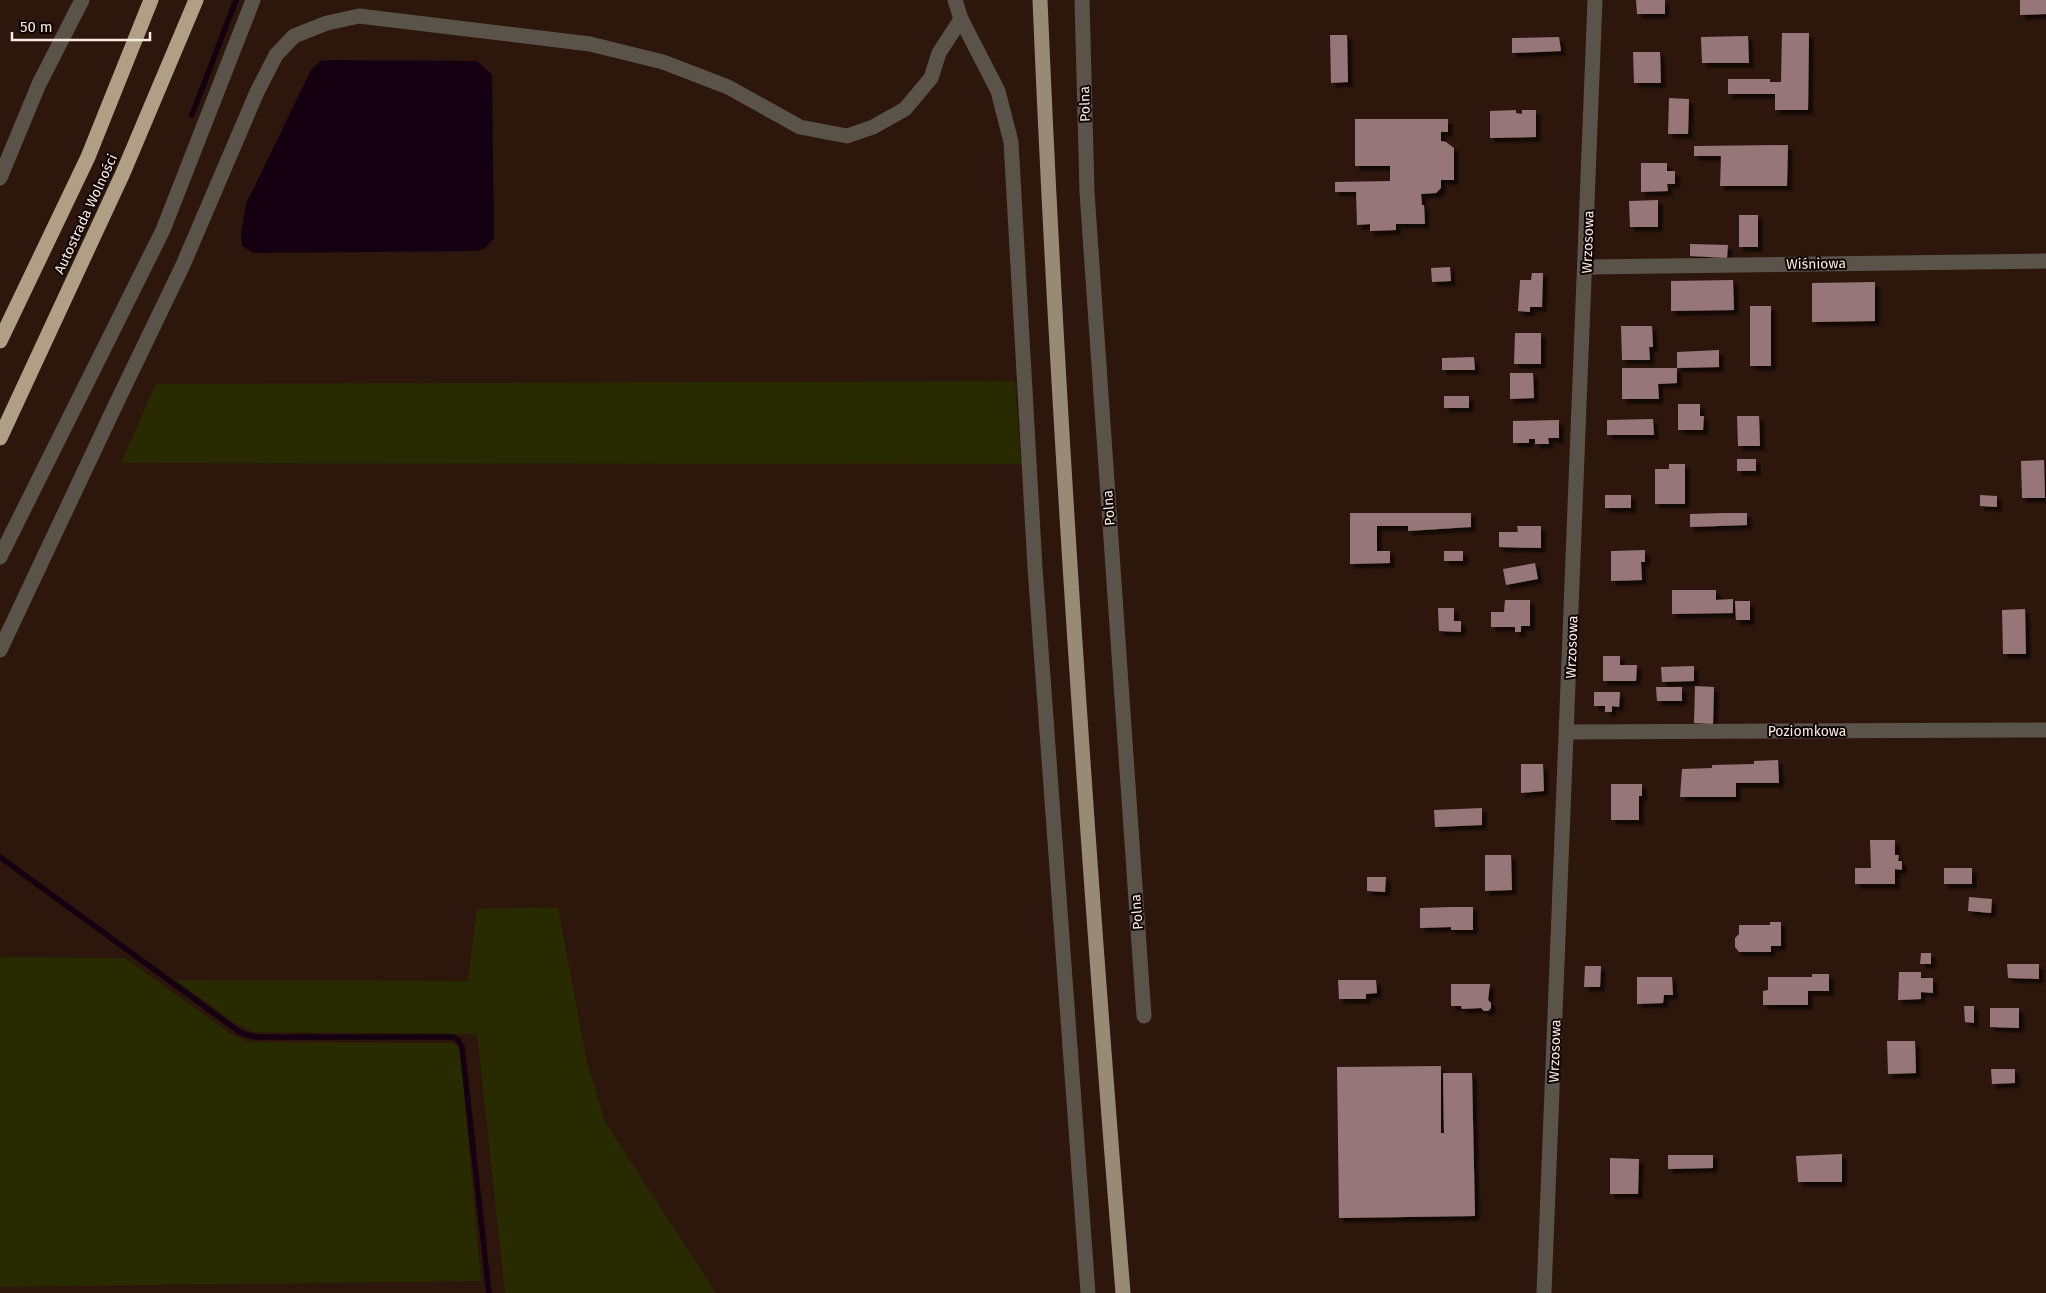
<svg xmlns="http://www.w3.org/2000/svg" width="2046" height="1293" font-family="'Fira Sans',sans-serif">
  <defs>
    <filter id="shadow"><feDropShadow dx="4.5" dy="4.5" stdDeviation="1" flood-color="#0009"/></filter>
  </defs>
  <rect width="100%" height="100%" fill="#2d160c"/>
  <!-- green -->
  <g fill="#282a00">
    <path d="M1015 381 1021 464 121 463 156 384Z"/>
    <path d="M558 907 587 1062 605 1122 716 1293H505L477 1034 254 1032 235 1023 175 980 468 981 477 909Z"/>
    <path d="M0 957 125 958 231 1034 248 1042 454 1043 460 1049 481 1281 0 1287Z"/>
  </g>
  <!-- water -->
  <path fill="#150011" d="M332 60 477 61 492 75 494 238 485 248 478 251 253 253 242 246 241 234 246 204 311 70 320 61Z"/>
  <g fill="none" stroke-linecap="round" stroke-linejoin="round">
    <!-- stream -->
    <g stroke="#150011" stroke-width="5.5">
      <path d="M192 115 236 0"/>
      <path d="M0 857 241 1033 255 1037H452L458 1040 462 1047 489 1293"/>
    </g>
  </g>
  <!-- building -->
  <g fill="#97767a" filter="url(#shadow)">
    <path d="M1636 0H1665V14H1637Z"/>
    <path d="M2020 0H2046V14L2020 15Z"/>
    <path d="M1782 33H1809L1808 110H1775V94H1728V79H1770V82H1781Z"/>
    <path d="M1330 35H1347L1348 82 1331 83Z"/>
    <path d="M1748 36 1749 63H1702L1701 37Z"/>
    <path d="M1559 37 1561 51 1512 53V38Z"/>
    <path d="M1633 52H1660L1661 83H1634Z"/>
    <path d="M1669 98 1689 99 1688 134H1668Z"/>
    <path d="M1516 110V113L1522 114V110H1536V137L1490 138V111Z"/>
    <path d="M1355 119H1448V132H1441V141L1446 142 1454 148V180H1441V188L1436 193 1421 194 1422 205H1424L1425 224H1396V230L1370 231V224L1357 225 1356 192H1335V182L1390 181V166H1355Z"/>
    <path d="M1788 145 1787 186H1720L1721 156H1694V146Z"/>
    <path d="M1641 163H1667V171H1675V184H1667L1668 191 1641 192Z"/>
    <path d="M1658 200V227H1630L1629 201Z"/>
    <rect x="1739" y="215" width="19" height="32"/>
    <path d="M1690 244 1728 245 1727 258 1690 256Z"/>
    <path d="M1450 267 1451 281 1432 282 1431 268Z"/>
    <path d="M1532 273H1543L1542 307H1530V312L1518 311 1520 280H1531Z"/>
    <path d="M1733 280 1734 310 1671 311V281Z"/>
    <path d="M1875 282V321L1812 322V283Z"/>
    <rect x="1750" y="306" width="21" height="60"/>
    <path d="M1621 326H1652L1653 347H1649L1650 360H1622Z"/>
    <path d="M1515 333H1541V364H1514Z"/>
    <path d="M1719 350V367L1677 368V352Z"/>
    <path d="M1474 357 1475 370H1442V358Z"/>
    <path d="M1622 368H1677V383L1658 384 1659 399H1622Z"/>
    <path d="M1510 373H1533L1534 398 1510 399Z"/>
    <rect x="1444" y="396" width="25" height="12"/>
    <path d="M1678 404H1700V416H1704L1703 430H1678Z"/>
    <path d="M1737 416H1759L1760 446H1738Z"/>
    <path d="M1653 419 1654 435H1607V420Z"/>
    <path d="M1559 420V438H1548L1549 444H1535V439H1529V443H1513V421Z"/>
    <rect x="1737" y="459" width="19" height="12"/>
    <path d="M2044 460 2045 498H2022L2021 461Z"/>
    <path d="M1669 464H1685V504H1655V469H1669Z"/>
    <rect x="1605" y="495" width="26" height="13"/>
    <path d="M1980 495 1997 496V507L1980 506Z"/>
    <path d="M1350 513H1471V527L1408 531V526H1377V551H1390V563L1350 564Z"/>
    <path d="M1725 513H1747V525L1690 527V514Z"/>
    <path d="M1517 526H1541V548L1499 547V532H1518Z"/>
    <path d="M1645 550V562H1641L1642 580 1611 581V551Z"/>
    <rect x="1444" y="551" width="19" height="10"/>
    <path d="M1535 563 1538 579 1506 585 1503 569Z"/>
    <path d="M1672 590H1716V600L1733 599V613L1672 614Z"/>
    <path d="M1505 600H1530V626H1521V632H1515V627H1491V612H1504Z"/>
    <path d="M1735 601H1750V620H1736Z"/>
    <path d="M1438 608H1454V621H1461V632L1439 631Z"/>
    <path d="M2025 609 2026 654H2003L2002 610Z"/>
    <path d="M1603 656H1620V665H1637L1636 681H1603Z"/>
    <path d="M1694 666V681L1662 682 1661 667Z"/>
    <path d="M1695 686 1714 687 1713 724 1694 723Z"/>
    <path d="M1656 687H1682V701H1657Z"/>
    <path d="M1594 692H1620L1619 707 1612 706V712H1605V706H1594Z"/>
    <path d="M1778 760 1779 783H1736V797H1680L1682 769 1712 768V765L1754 764V761Z"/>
    <path d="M1521 764H1543L1544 791 1521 793Z"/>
    <path d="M1611 784H1642V796H1639V820H1611Z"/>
    <path d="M1482 808V825L1435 827 1434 810Z"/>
    <path d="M1870 840H1895V855H1899L1898 861H1902V870L1895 869V884H1855V868H1871Z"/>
    <path d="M1485 855H1511L1512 890 1485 891Z"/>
    <rect x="1944" y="868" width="28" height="16"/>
    <path d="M1367 877H1386L1385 892 1367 891Z"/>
    <path d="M1969 897 1992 899 1991 913 1968 911Z"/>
    <path d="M1451 907H1473V930H1451V927L1420 928V908Z"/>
    <path d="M1770 922H1781V946H1771V952H1739L1735 947V938L1739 934V925H1770Z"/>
    <path d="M1921 953H1931V964H1920Z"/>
    <path d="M2007 964H2039V979L2008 978Z"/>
    <path d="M1585 966H1601L1600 987H1584Z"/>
    <path d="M1899 972H1921V978H1933V993L1921 992V999L1898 1000Z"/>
    <path d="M1812 974H1829V991H1808V1005H1763V991L1768 990V977H1812Z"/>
    <path d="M1637 977H1672L1673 995H1664L1663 1003 1637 1004Z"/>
    <path d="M1338 980H1376L1377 993 1366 994V999H1339Z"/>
    <path d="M1451 984H1490L1488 1000 1491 1003V1008L1488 1011H1484L1481 1008 1462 1009 1461 1006H1451Z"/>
    <path d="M1964 1006H1974V1023L1965 1022Z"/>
    <path d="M1990 1008H2019V1028L1990 1027Z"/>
    <path d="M1887 1041H1915L1916 1073 1888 1074Z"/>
    <path d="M1441 1066V1133H1444L1443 1073H1472L1475 1216 1339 1218 1337 1067Z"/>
    <path d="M1991 1069H2015V1083L1992 1084Z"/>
    <path d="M1842 1154V1182H1798L1796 1156Z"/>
    <path d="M1668 1155H1713V1168L1668 1169Z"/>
    <path d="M1610 1158 1639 1159 1638 1194H1610Z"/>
  </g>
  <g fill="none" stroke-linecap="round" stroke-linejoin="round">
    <!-- minor -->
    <g stroke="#5a5349" stroke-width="15">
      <path d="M955 0 961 19 998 91 1011 142 1035 568 1088 1293"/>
      <path d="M1082 0 1087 192 1144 1016"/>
      <path d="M0 178 39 84 82 0"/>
      <path d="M1587 267 2046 261"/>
      <path d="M0 557 163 230 253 0"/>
      <path d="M0 650 116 404 183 265 257 92 276 55 294 36 327 23 359 16 590 44 663 62 728 87 800 127 847 136 873 127 905 109 931 78 939 53 961 19"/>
      <path d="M1569 732 2046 730"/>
      <path d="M1544 1293C1563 862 1582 431 1595 0"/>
    </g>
    <!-- major -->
    <path stroke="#988a74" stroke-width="15" d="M1040 0C1058 432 1088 862 1123 1293"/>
    <!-- highway -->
    <g stroke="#b09f85" stroke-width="15">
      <path d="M0 341 88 157 151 0"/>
      <path d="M0 438 123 173 196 0"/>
    </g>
  </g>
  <g text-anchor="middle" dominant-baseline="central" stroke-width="4" stroke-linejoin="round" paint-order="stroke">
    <!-- street labels -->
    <g font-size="14" fill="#fbeae3" stroke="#0e0503">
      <text transform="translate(1085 104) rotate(-92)">Polna</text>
      <text transform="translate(86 214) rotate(-65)">Autostrada Wolności</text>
      <text transform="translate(1588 242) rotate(-88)">Wrzosowa</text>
      <text transform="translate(1816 264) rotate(-1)">Wiśniowa</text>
      <text transform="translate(1109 508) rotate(-94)">Polna</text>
      <text transform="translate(1572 647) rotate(-88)">Wrzosowa</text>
      <text x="1807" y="731">Poziomkowa</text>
      <text transform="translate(1137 912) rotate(-94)">Polna</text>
      <text transform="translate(1555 1051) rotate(-88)">Wrzosowa</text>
    </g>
  </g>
  <!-- scale -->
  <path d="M12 32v8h138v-8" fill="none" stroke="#fbeae3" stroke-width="2.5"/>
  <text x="20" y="32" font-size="15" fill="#fbeae3" stroke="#0e0503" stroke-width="4" paint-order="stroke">50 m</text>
</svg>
